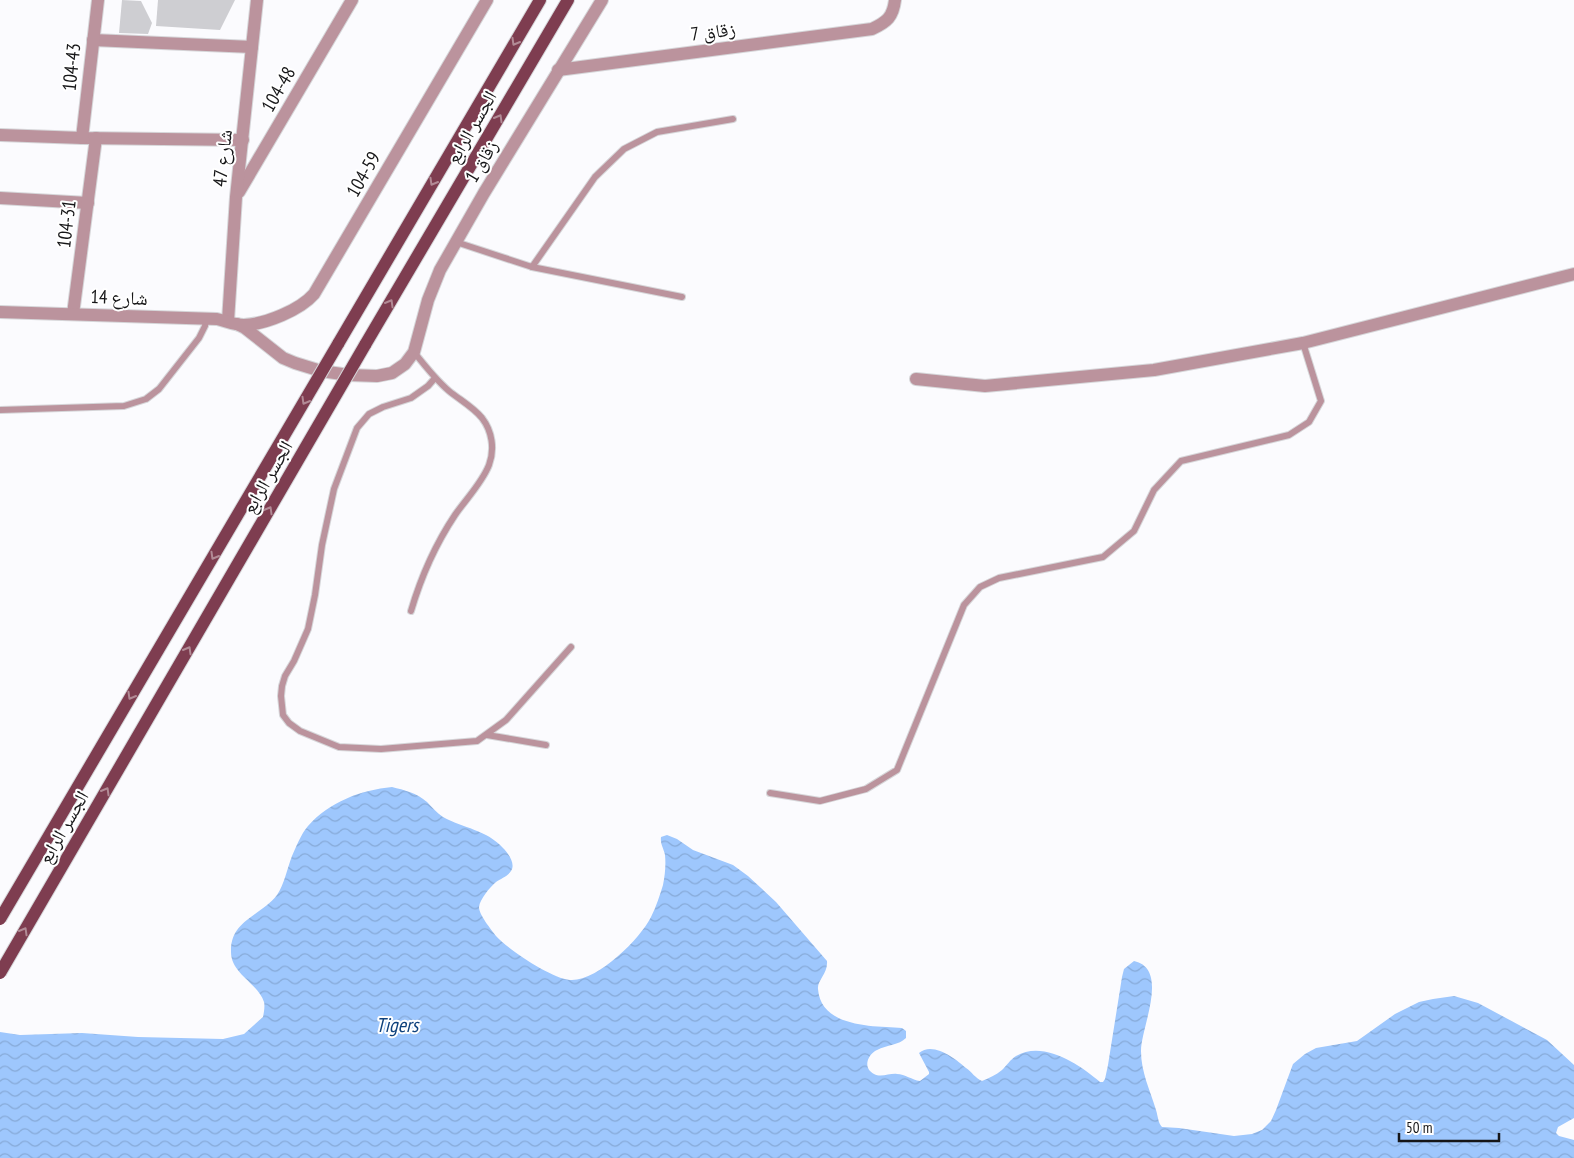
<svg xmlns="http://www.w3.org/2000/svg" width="1574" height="1158" font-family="'PT Sans Narrow','Noto Naskh Arabic',sans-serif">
  <defs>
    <pattern id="water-waves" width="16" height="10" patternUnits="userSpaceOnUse" patternTransform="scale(1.25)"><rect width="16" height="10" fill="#9ec7fd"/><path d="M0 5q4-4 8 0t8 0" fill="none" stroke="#87aad8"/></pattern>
  </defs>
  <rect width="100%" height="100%" fill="#fbfbfe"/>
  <!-- water -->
  <path fill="url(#water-waves)" d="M392 787C404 790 417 793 427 802 432 807 437 813 443 817 463 828 487 830 503 848 508 853 516 864 511 871 508 876 500 879 496 882 490 887 480 899 479 907 479 915 491 929 496 936 509 950 551 978 570 980 597 982 640 939 651 917 656 907 660 895 663 885 665 875 666 865 665 855 664 849 660 844 661 837L667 835 677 839 693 850 733 865 748 876 776 902 827 961C828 974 817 980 818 989 821 1028 874 1026 902 1028L906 1031V1038C899 1045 887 1045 877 1050 868 1054 862 1068 874 1074 881 1078 890 1073 897 1074 905 1074 912 1080 920 1081L929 1074V1072L919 1053C933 1041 956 1059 966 1068 972 1072 975 1078 982 1081 989 1078 996 1075 1002 1070 1007 1065 1010 1060 1016 1056 1043 1040 1079 1064 1100 1082H1103L1105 1079 1108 1065 1122 977 1124 969 1134 961C1170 969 1141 1027 1141 1051 1141 1072 1150 1090 1156 1110 1158 1116 1158 1123 1162 1127L1179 1128 1234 1136 1252 1134 1262 1130 1271 1121 1276 1110 1293 1064 1305 1054 1316 1048 1357 1041 1395 1014 1419 1002 1433 999 1454 996 1478 1003 1547 1040 1574 1065V1118L1558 1127 1556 1133 1559 1136 1574 1140V1158H0V1032L20 1035 82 1033 138 1037 223 1039 244 1034 263 1017C264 1012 265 1006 264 1002 258 983 231 974 231 952 230 920 261 916 277 895 284 885 287 869 292 856 296 847 301 834 308 826 329 802 361 790 392 787Z"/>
  <!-- building -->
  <g fill="#ceced2">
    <path d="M122 0 141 1 152 23 148 34 119 33Z"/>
    <path d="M158 0H235L220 30 156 26Z"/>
  </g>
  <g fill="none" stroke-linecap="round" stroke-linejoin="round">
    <!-- service casing -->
    <g stroke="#d6d6d9" stroke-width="8">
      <g id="service">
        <path d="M456 242 532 267 595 177 624 149 657 132 733 119"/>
        <path d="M532 267 682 297"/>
        <path d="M435 378 428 386 411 398 383 407 369 414 357 428 334 489 322 545 315 595 308 629 294 661 285 676 282 686 281 696 283 715 289 723 300 731 339 747 381 749 477 741 506 720 571 647"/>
        <path d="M0 410 124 406 146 399 159 389 199 338 205 326 206 319"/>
        <path d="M411 611C421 577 435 545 455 515 466 499 482 483 489 465 495 449 492 431 482 418 473 407 460 400 449 391 436 380 425 366 414 352"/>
        <path d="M487 735 546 745"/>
        <path d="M770 793 820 801 866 789 897 770 964 605 980 587 999 578 1103 557 1134 531 1154 490 1181 461 1289 435 1309 422 1321 401 1303 343"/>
      </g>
    </g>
    <!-- minor casing -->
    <g stroke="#d6d6d9" stroke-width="14">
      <g id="minor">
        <path d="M93 40 252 47"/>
        <path d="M558 70 872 29C887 22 893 17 895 0"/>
        <path d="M0 135 82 138 243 140"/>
        <path d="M82 138 98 0"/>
        <path d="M239 192 352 0"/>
        <path d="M0 198 88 203"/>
        <path d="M73 314 96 138"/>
        <path d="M228 321 236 197 257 0"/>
        <path d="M237 324 245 328 283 358 295 363 321 371 349 375 377 376 392 373 405 364 414 352 428 300 440 270 484 193 602 0"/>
        <path d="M916 379 985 386 1154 370 1303 343 1574 274"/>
      </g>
    </g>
    <!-- tertiary casing -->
    <g stroke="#d6d6d9" stroke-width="14">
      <path id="tertiary" d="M0 312 217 319C226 321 235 325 244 325 266 324 300 310 314 294L487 0"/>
    </g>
    <!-- primary casing -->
    <g stroke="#d6d6d9" stroke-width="14">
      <g id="primary">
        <path d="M338 344 540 0"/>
        <path d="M365 345 568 0"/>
      </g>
    </g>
    <!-- service -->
    <use href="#service" stroke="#bb939d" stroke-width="6"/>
    <!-- minor -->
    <use href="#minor" stroke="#bb939d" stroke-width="12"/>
    <!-- tertiary -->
    <use href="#tertiary" stroke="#bb939d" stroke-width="12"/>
    <!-- primary -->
    <use href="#primary" stroke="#7e3d50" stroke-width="12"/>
    <!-- primary-bridge casing -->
    <g stroke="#d6d6d9" stroke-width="14" stroke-linecap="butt">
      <g id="primary-bridge">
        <path d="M0 919 338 344"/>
        <path d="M0 973 365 345"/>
      </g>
    </g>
    <!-- primary-bridge -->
    <use href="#primary-bridge" stroke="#7e3d50" stroke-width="12"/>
  </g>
  <!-- one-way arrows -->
  <defs><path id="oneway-chevron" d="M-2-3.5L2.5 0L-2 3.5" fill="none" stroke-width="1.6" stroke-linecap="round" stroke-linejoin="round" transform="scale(1.25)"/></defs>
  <g stroke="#b28b96">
    <use href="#oneway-chevron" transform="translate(515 42) rotate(120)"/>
    <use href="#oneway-chevron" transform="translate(499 118) rotate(-60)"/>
    <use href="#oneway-chevron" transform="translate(433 182) rotate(120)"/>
    <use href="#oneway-chevron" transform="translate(390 303) rotate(-60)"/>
    <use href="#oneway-chevron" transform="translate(305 401) rotate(120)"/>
    <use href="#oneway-chevron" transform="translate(269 510) rotate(-60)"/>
    <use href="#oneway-chevron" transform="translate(214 556) rotate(120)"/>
    <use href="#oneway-chevron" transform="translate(188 650) rotate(-60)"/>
    <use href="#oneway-chevron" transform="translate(131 696) rotate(120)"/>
    <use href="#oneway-chevron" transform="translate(106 791) rotate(-60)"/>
    <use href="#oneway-chevron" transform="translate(24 931) rotate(-60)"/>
  </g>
  <g text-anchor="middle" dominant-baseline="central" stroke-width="4" stroke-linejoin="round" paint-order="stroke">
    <!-- street labels -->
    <g font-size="19" fill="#161618" stroke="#fff">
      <text transform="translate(713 31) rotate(-7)">زقاق 7</text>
      <text transform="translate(71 67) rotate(-84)">104-43</text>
      <text transform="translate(278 89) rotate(-60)">104-48</text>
      <text transform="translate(471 127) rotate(-60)">الجسر الرابع</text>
      <text transform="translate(222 158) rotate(-84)">شارع 47</text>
      <text transform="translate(481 161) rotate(-59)">زقاق 1</text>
      <text transform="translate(363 174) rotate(-60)">104-59</text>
      <text transform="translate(66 224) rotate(-83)">104-31</text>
      <text transform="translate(119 297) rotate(2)">شارع 14</text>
      <text transform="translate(267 477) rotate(-60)">الجسر الرابع</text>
      <text transform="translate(63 827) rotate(-60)">الجسر الرابع</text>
    </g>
    <!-- water labels -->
    <g font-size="20" font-style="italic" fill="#0e417c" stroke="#fff">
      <text x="397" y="1025">Tigers</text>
    </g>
  </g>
  <!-- scale -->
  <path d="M1399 1133v8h100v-8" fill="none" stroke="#161618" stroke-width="2.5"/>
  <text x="1406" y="1133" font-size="15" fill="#161618" stroke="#ffffff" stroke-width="4" paint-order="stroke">50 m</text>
</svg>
